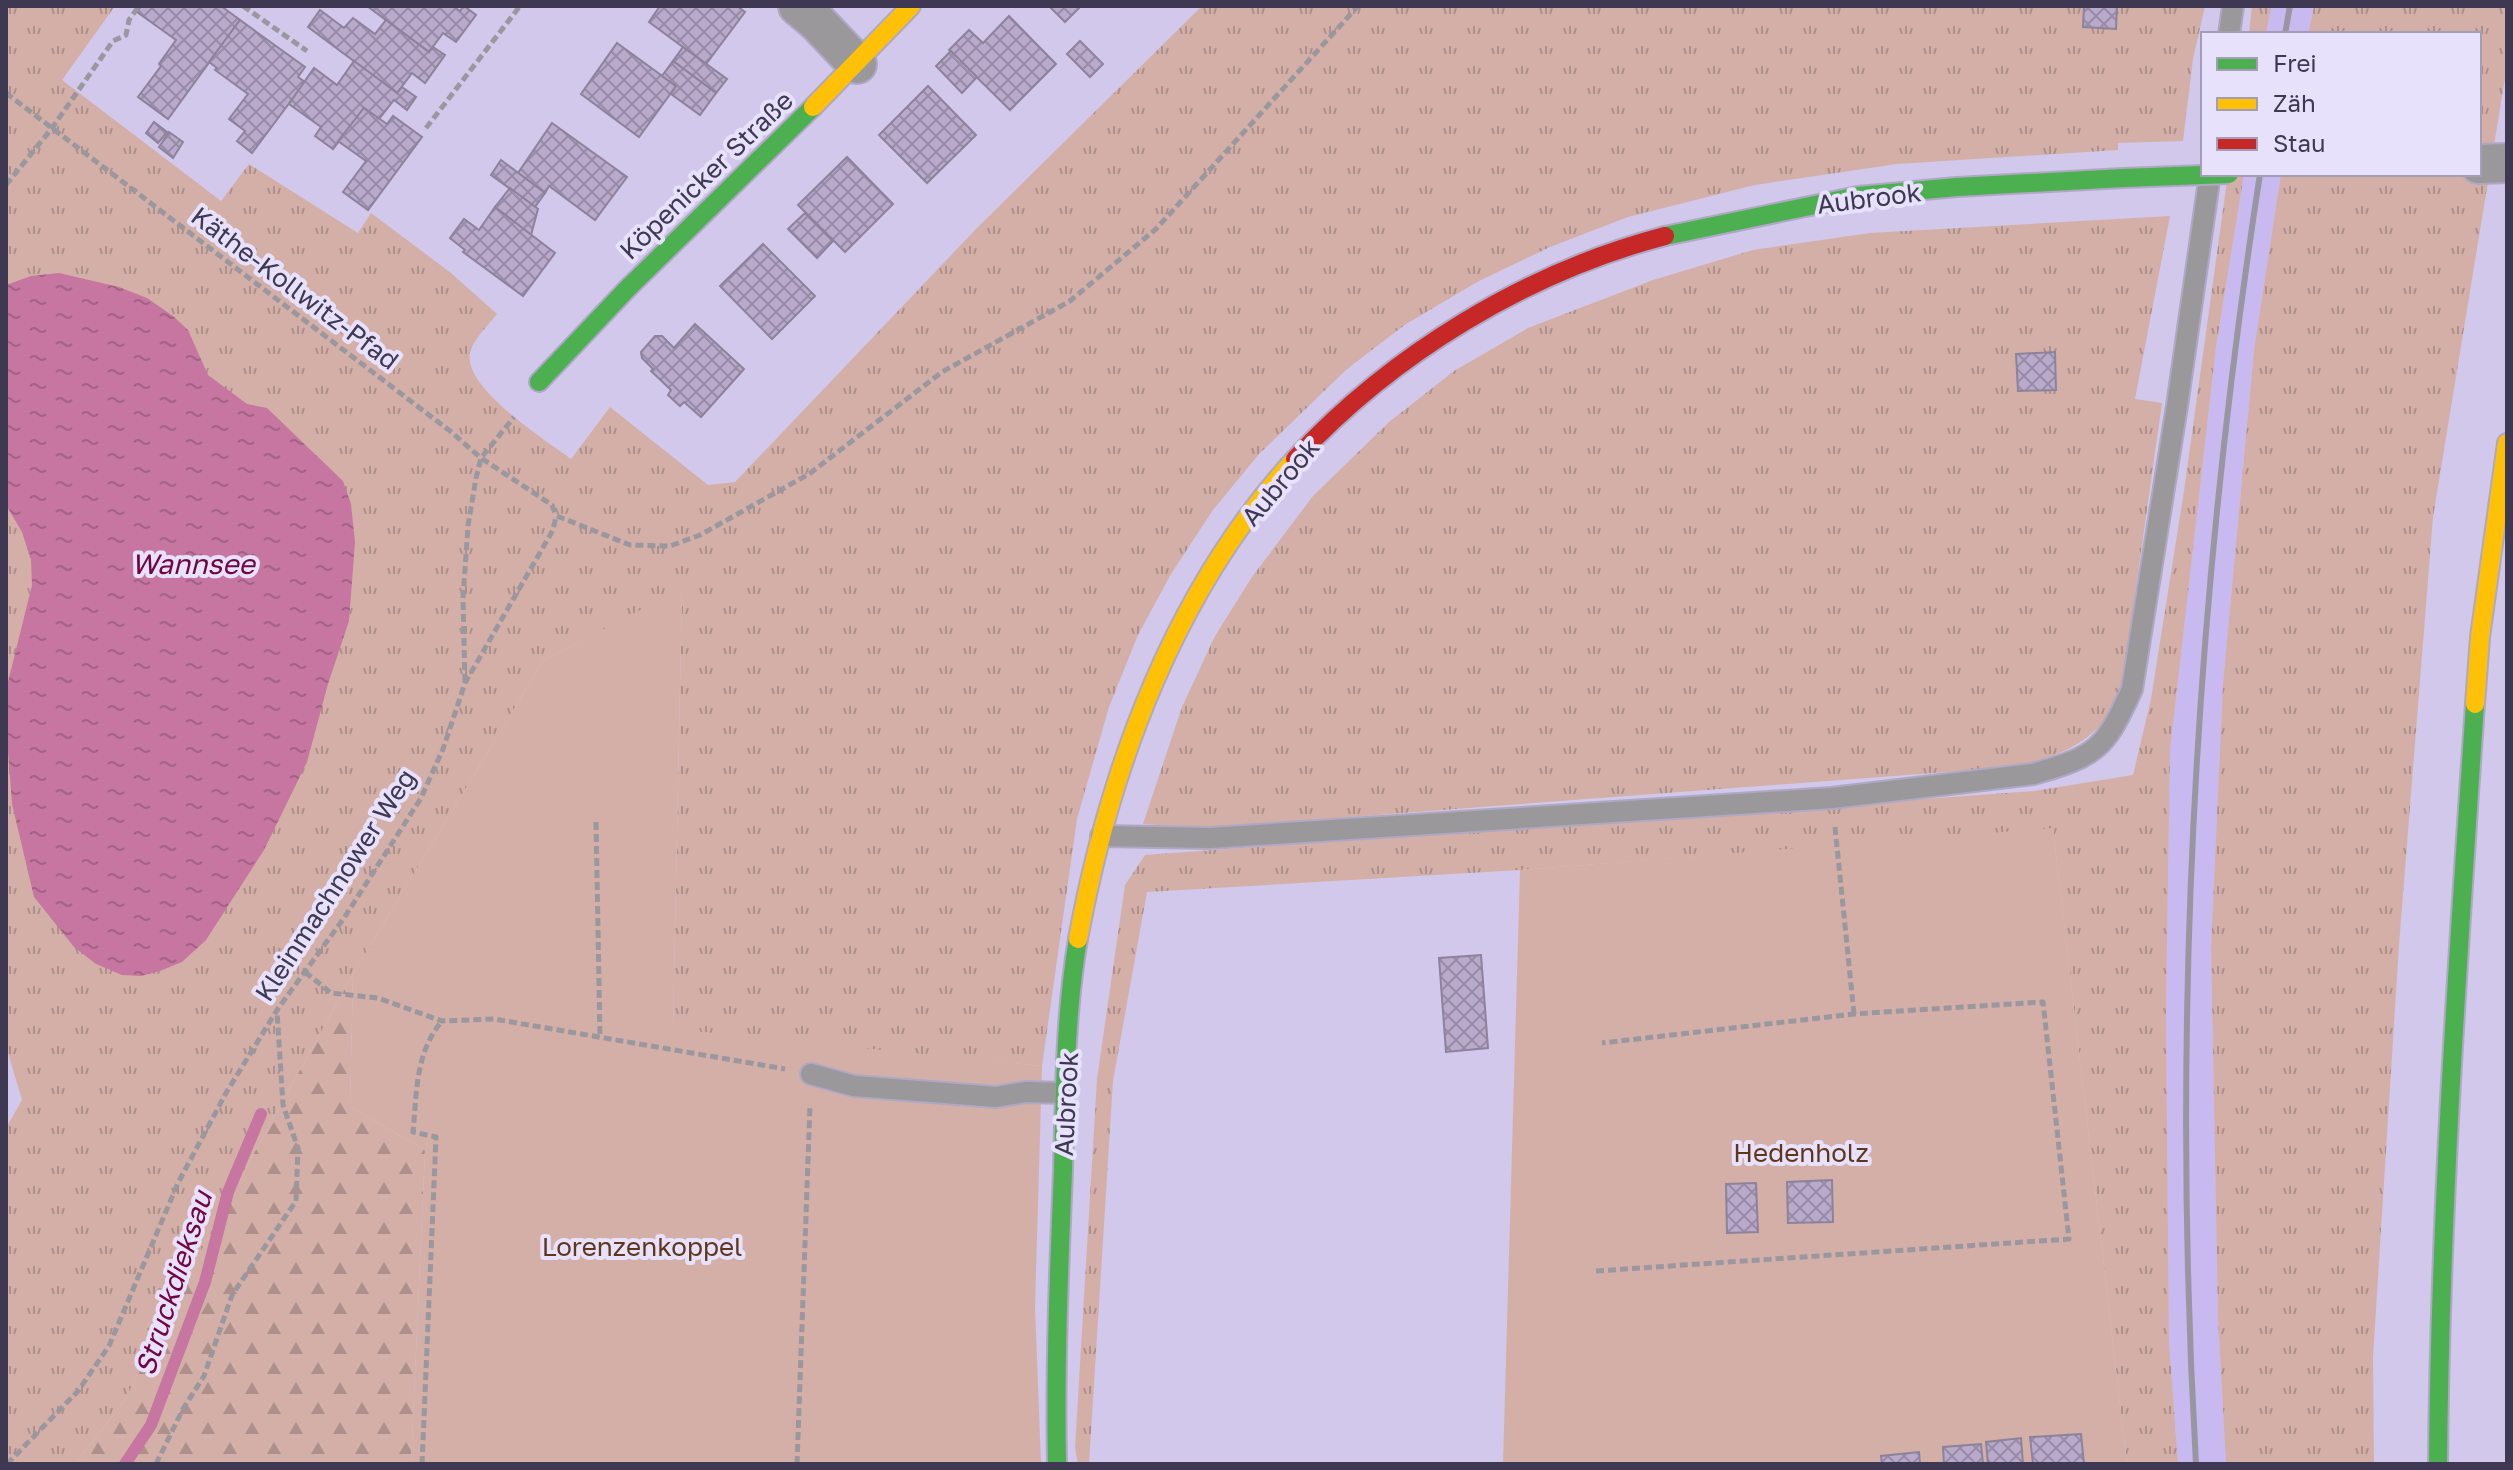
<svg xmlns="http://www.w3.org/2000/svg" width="2513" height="1470" font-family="'Golos Text',sans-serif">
  <defs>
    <pattern id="grass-tufts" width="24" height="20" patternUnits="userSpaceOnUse" patternTransform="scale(2)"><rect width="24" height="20" fill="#d4afa7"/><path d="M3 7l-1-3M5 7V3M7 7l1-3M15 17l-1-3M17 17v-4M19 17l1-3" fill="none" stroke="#ad8f8b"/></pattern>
    <pattern id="forest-firs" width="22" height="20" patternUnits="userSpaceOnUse" patternTransform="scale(2)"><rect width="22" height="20" fill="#d4afa7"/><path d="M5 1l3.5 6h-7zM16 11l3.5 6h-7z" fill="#ad8f8b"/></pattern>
    <pattern id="water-ripples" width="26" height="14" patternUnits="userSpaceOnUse" patternTransform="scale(2)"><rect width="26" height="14" fill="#c676a1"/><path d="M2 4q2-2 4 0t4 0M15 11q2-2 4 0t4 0" fill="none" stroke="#a26286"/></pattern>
    <pattern id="building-cross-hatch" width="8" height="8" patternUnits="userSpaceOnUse" patternTransform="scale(2)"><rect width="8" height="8" fill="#b9a9ca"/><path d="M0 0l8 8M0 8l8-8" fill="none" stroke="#988ba7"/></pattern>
  </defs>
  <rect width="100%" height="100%" fill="#d1c8eb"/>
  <!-- built -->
  <g fill="#c8b9f0">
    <path d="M2271 6H2314L2308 34H2266Z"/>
    <path d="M2244 174H2281L2254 350 2223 683 2211 947 2218 1319 2226 1464H2178L2169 1341 2166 1011 2170 751 2216 347Z"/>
  </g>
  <!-- grass -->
  <g fill="url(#grass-tufts)">
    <path d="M6 6H115L62 80 221 201 249 164 358 233 371 213 451 273 497 314C489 324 476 337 471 349 457 385 546 440 571 459L610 407 708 485 735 482 976 229 1202 6H2205L2193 59 2183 141 2118 143V150L1897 164 1755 185 1628 217 1550 247 1479 281 1406 324 1347 369 1259 454 1213 510 1171 574 1138 635 1109 707 1077 819 1042 1066 673 1030 682 589 543 661 353 974 216 1222 125 1400 75 1464H6V1128L22 1100 6 1046Z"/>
    <path d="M2252 6H2271L2266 34H2249Z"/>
    <path d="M2314 6H2507V66L2433 517 2399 945 2373 1357 2374 1464H2226L2218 1319 2211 947 2223 683 2254 350 2281 174H2479V34H2308Z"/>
    <path d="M2228 174H2244L2216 347 2170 751 2166 1011 2169 1341 2178 1464H2127L2053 829 1520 870 1147 892 1113 1081 1089 1464H1078L1075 1448 1097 1079 1125 885 1145 855 2034 791 2133 775 2151 699 2184 491Z"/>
    <path d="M2170 216 2135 399 2162 403 2122 687C2118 696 2115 708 2108 716 2084 748 2051 758 2014 767L1202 828 1143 824 1182 707 1215 636 1252 577 1313 496 1389 422 1454 371 1528 328 1653 280 1753 250 1870 233Z"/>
  </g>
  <!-- forest -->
  <path fill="url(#forest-firs)" d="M353 974 350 1107 425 1150 411 1464H75L125 1400 216 1222Z"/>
  <!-- garden -->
  <g fill="#d4afa7">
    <path d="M682 588 673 1029 1042 1066 1035 1307 1041 1464H411L425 1150 350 1107 353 974 543 661Z"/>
    <path d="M2053 828 2127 1464H1503L1520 870Z"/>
  </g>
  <!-- water -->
  <path fill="url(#water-ripples)" d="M59 273 119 287 147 298 173 316 188 330 208 375 247 404 267 408 343 481 351 504 355 542 349 621 328 684 307 762 264 850 206 940 182 962 160 971 141 976 122 975 96 964 74 947 34 897 12 804 6 725V690L32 585 31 560 22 532 6 505V285L31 276Z"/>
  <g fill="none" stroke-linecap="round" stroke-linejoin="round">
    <!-- stream -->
    <path stroke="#c676a1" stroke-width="12" d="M125 1464 151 1425 205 1282 228 1192 261 1114"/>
  </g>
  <!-- building -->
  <g fill="url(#building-cross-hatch)" stroke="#8d829b" stroke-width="2">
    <path d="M141 6H221L240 20 168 119 138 97 161 66 159 64 176 40 137 12Z"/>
    <path d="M367 6H453L460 11 464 6 476 15 456 42 443 33 429 52Z"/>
    <path d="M660 6H737L745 12 706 64 649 22Z"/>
    <path d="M1049 6H1081L1065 22Z"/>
    <path d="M2084 6H2117L2116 29 2083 27Z"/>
    <path d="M320 10 344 28 353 18 375 34 386 20 429 52 433 47 445 55 425 83 412 73 397 93 308 27Z"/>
    <path d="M1009 16 1056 64 1010 110 949 50 969 30 983 43Z"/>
    <path d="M240 20 305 67 298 77 305 82 252 153 237 141 245 131 229 119 248 94 215 70 217 68 209 62Z"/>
    <path d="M1080 41 1103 64 1090 77 1067 54Z"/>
    <path d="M617 43 676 86 639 137 581 94Z"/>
    <path d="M683 47 727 79 716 93 673 61Z"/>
    <path d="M951 51 977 77 962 93 936 66Z"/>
    <path d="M354 61 397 93 402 87 416 97 407 110 394 100 379 119 364 108 333 149 315 136 321 127 289 104 314 68 337 85Z"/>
    <path d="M673 61 716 93 700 115 671 94 676 86 662 76Z"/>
    <path d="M928 86 976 135 927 183 879 135Z"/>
    <path d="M364 108 387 124 393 116 422 137 368 210 343 192 366 161 338 141Z"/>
    <path d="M154 122 167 132 158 143 146 133Z"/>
    <path d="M552 123 627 177 595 220 549 186 545 193 518 173Z"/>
    <path d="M169 132 183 142 173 158 159 147Z"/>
    <path d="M847 157 893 204 845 252 798 205Z"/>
    <path d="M501 160 545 193 535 207 491 175Z"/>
    <path d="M510 188 538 209 531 235 495 207Z"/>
    <path d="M495 207 555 253 523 296 463 252 465 250 450 238 464 219 479 230Z"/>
    <path d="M805 213 833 241 817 258 788 229Z"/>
    <path d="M763 244 815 296 772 339 720 286Z"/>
    <path d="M695 324 744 369 701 417 684 402 680 406 668 395 671 390 651 371 653 369 642 358 641 352 655 336H662L674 348Z"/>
    <path d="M2055 352 2056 390 2018 391 2016 354Z"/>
    <path d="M1481 955 1488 1048 1446 1052 1439 958Z"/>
    <path d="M1832 1180 1833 1222 1788 1223 1787 1182Z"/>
    <path d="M1756 1183 1758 1232 1727 1233 1726 1184Z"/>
    <path d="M2081 1434 2084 1464H2033L2030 1437Z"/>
    <path d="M2021 1438 2023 1464H1988L1986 1442Z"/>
    <path d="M1981 1444 1983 1464H1944L1943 1447Z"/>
    <path d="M1919 1452 1920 1464H1882L1881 1456Z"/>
  </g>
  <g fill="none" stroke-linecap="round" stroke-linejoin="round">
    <!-- lane casing -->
    <g stroke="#afa8c4" stroke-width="24">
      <g id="lane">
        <path d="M2229 34 2233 6"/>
        <path d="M1101 836 1210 838 1832 798 2033 774C2097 756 2105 749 2132 689L2177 406 2210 174"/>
        <path d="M811 1074 854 1086 996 1097 1025 1092 1065 1093"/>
      </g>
    </g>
    <!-- street casing -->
    <g stroke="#afa8c4" stroke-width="42">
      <g id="street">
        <path d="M798 6 817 22 857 64"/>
        <path d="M2479 164 2507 163"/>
      </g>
    </g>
    <!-- fast casing -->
    <g stroke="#afa8c4" stroke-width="22">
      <g id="fast">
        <path d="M1665 236 1858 196 1957 187 2123 178"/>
        <path d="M539 382 628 288 813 107"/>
        <path d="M1057 1464C1055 1366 1059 1268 1063 1171 1065 1093 1065 1015 1078 939"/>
        <path d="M2438 1464C2440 1210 2458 957 2475 704"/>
      </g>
    </g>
    <!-- slow casing -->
    <g stroke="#afa8c4" stroke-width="22">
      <g id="slow">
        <path d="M813 107 911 6"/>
        <path d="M2475 704 2480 637 2507 443"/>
        <path d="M1078 939C1110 766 1175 590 1295 459"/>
      </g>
    </g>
    <!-- jam casing -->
    <g stroke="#afa8c4" stroke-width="22">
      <path id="jam" d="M1295 459C1392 354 1527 272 1665 236"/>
    </g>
    <!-- path -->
    <g stroke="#9a979f" stroke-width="5" stroke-dasharray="8 4" stroke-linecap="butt">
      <path d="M243 6 307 51"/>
      <path d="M6 93 450 431 481 458 552 505 556 516"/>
      <path d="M426 128 520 6"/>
      <path d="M6 185 52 128 113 41 126 35 129 20 139 6"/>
      <path d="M557 516 630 545 670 546 700 535 809 474 942 372 1070 301 1156 229 1358 6"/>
      <path d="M465 682 463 598 468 526 476 478 481 458 514 417"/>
      <path d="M596 822 600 1038"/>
      <path d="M1835 827 1854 1014"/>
      <path d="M305 972 331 993 378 998 442 1021 494 1019 785 1069"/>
      <path d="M1596 1271 2069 1239 2043 1002 1854 1014 1602 1043"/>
      <path d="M7 1464 78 1391 109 1346 178 1183 226 1093 277 1010 344 918 421 798 443 749 465 683 553 530 556 516"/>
      <path d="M156 1464 183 1409 204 1376 232 1295 296 1201 298 1148 283 1105 277 1011"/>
      <path d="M422 1464 436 1137 413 1132C417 1092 415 1053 442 1021"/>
      <path d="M797 1464 810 1105"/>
    </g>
    <!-- lane -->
    <use href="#lane" stroke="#9a989b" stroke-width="20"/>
    <!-- street -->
    <use href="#street" stroke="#9a989b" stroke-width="38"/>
    <!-- fast -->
    <use href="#fast" stroke="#4caf50" stroke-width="18"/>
    <!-- slow -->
    <use href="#slow" stroke="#ffc107" stroke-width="18"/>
    <!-- jam -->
    <use href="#jam" stroke="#c62828" stroke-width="18"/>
    <!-- rail -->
    <g stroke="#9a96a1" stroke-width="6">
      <path d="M2285 34 2290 6"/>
      <path d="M2196 1464C2171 1033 2194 601 2260 174"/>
    </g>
    <!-- fast-bridge casing -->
    <g stroke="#afa8c4" stroke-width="22" stroke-linecap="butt">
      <path id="fast-bridge" d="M2123 178 2229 174"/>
    </g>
    <!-- fast-bridge -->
    <use href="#fast-bridge" stroke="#4caf50" stroke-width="18"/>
  </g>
  <g text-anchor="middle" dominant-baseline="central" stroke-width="8" stroke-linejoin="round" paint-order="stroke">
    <!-- street labels -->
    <g font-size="26" fill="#3f3852" stroke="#e7e1fc">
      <text transform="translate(706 175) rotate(-44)">Köpenicker Straße</text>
      <text transform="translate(1869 198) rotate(-7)">Aubrook</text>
      <text transform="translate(295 288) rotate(37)">Käthe-Kollwitz-Pfad</text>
      <text transform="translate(1280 482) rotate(-50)">Aubrook</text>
      <text transform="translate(335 885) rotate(-57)">Kleinmachnower Weg</text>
      <text transform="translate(1066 1104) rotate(-87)">Aubrook</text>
    </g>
    <!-- park labels -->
    <g font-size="26" fill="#5f3718" stroke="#e7e1fc">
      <text x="1801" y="1152">Hedenholz</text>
      <text x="642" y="1246">Lorenzenkoppel</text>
    </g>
    <!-- water labels -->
    <g font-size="28" font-style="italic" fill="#71053f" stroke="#e7e1fc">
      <text x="193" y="563">Wannsee</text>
      <text transform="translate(173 1283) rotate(-72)">Struckdieksau</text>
    </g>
  </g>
  <!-- border -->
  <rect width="2513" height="1470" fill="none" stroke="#3f3852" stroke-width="16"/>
  <!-- legend -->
  <rect x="2201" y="32" width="280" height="144" fill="#e7e1fc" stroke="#a49db8" stroke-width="2"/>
  <rect x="2217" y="58" width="40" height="12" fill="#4caf50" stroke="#a49db8" stroke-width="2"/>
  <text x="2273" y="72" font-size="24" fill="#3f3852">Frei</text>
  <rect x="2217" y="98" width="40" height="12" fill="#ffc107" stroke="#a49db8" stroke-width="2"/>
  <text x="2273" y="112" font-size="24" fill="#3f3852">Zäh</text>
  <rect x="2217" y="138" width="40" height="12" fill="#c62828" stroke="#a49db8" stroke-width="2"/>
  <text x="2273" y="152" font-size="24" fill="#3f3852">Stau</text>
</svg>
